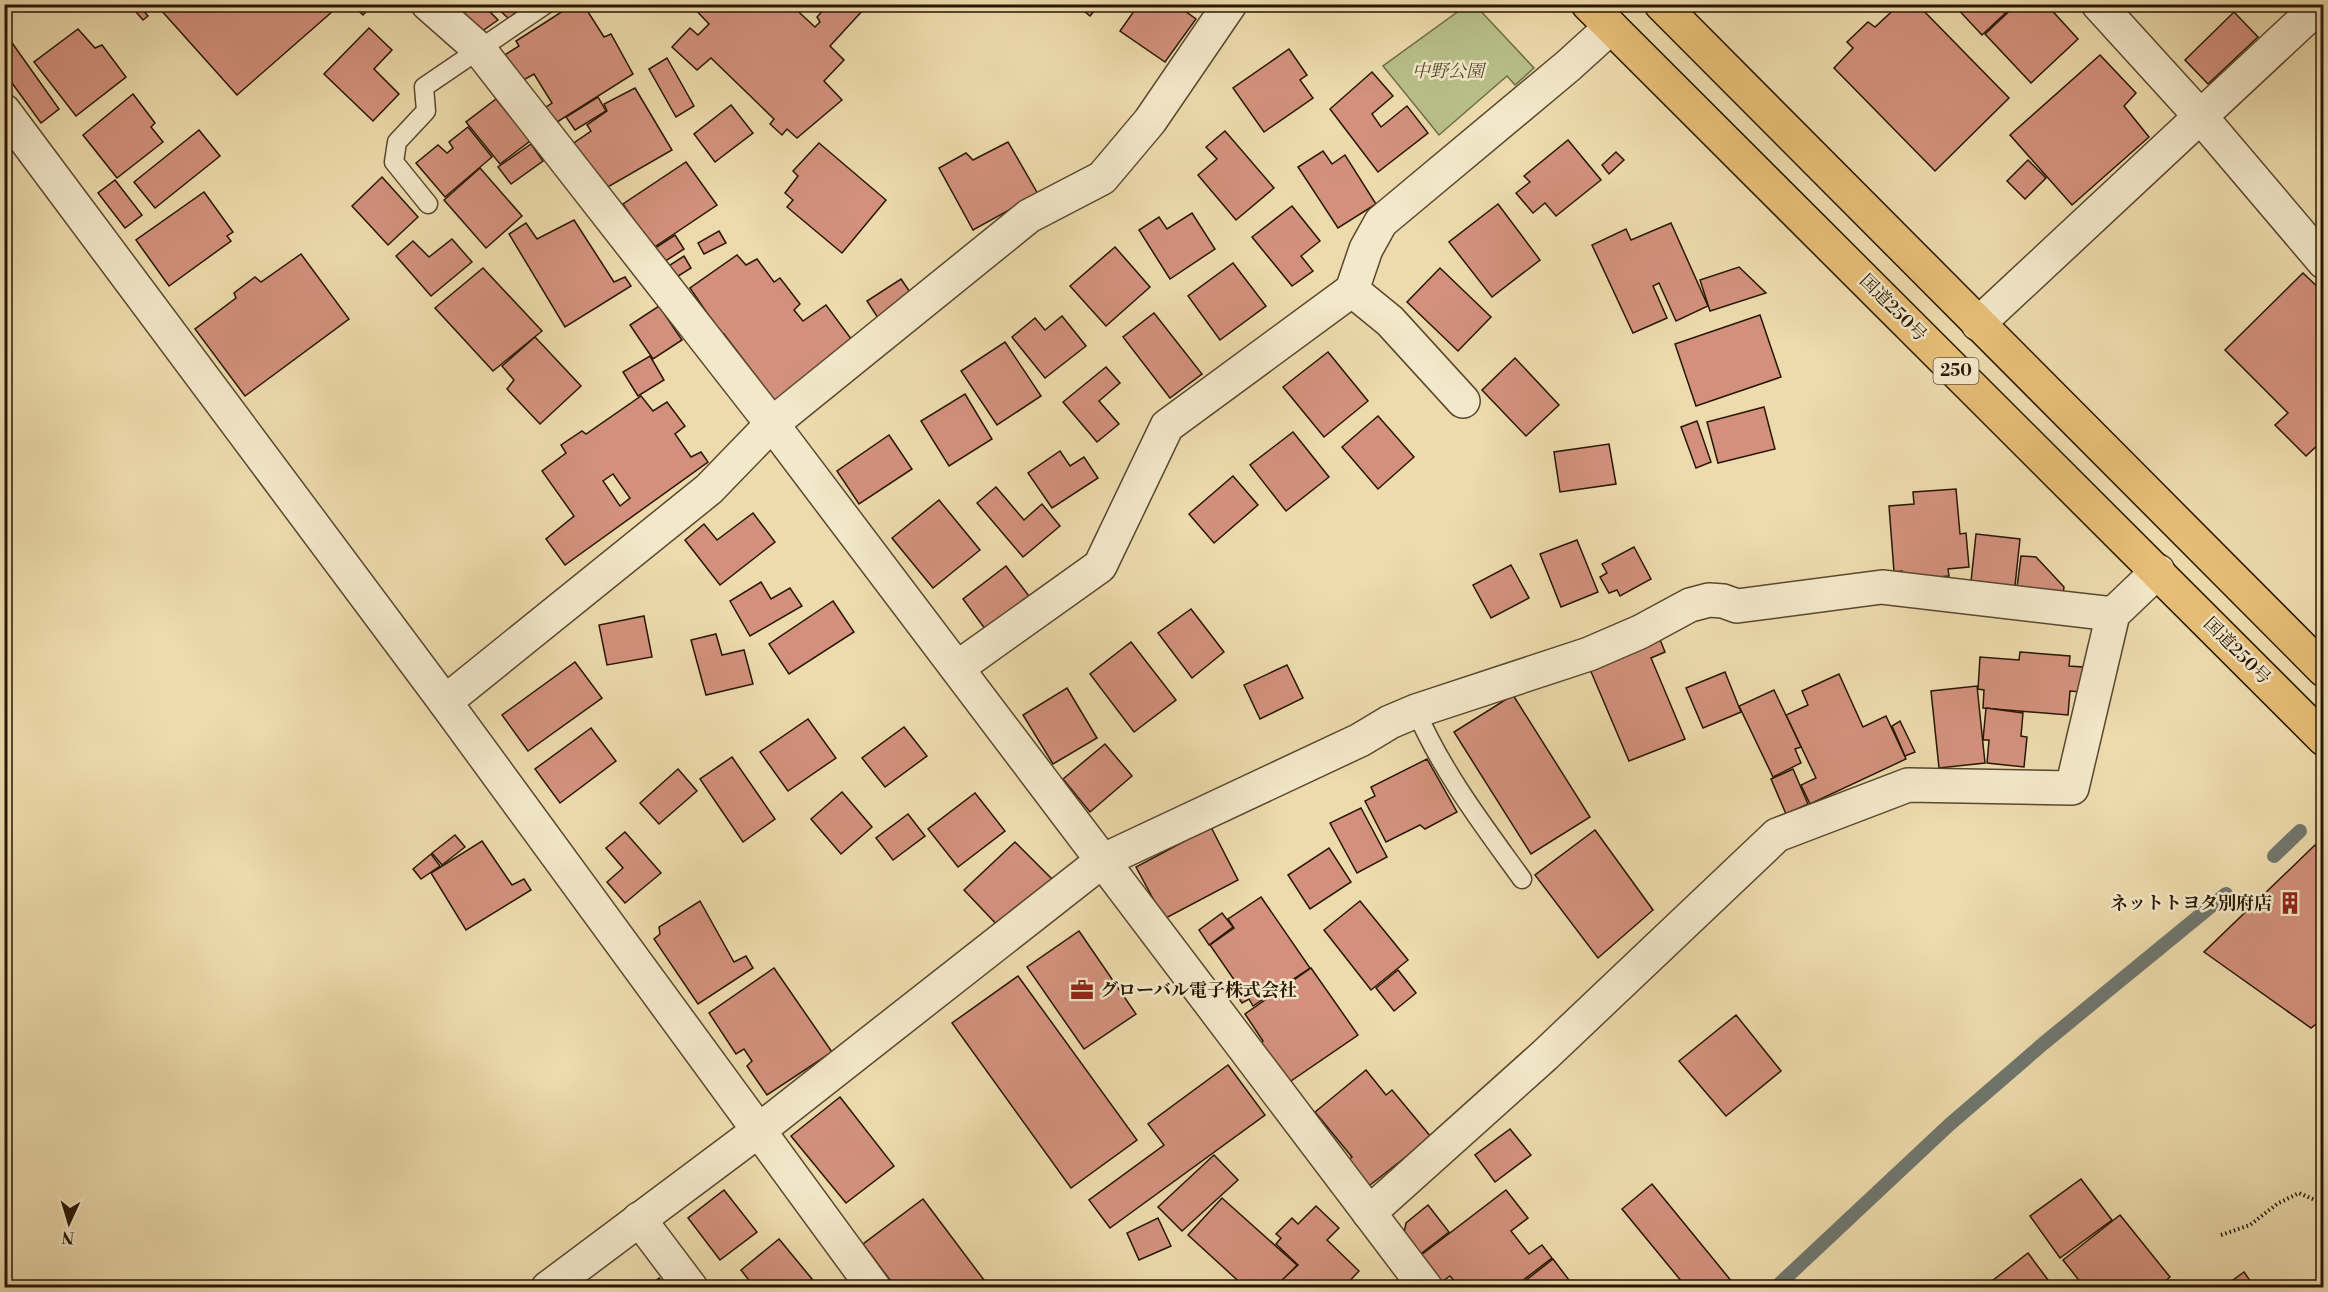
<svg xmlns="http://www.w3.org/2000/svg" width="2328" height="1292" font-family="'Libre Bodoni','Noto Serif JP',serif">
  <rect width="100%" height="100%" fill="#eddbad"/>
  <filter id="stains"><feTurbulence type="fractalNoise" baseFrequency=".00333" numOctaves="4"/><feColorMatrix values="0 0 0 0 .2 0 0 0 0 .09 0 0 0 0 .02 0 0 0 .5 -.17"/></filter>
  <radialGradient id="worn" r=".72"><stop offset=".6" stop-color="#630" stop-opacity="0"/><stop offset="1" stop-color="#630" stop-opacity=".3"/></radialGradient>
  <!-- green -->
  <path fill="#b8c08a" stroke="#706c46" stroke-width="1.5" d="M1475 5 1534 68 1515 85 1507 76 1439 135 1383 66 1467 5Z"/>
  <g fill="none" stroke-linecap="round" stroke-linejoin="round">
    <!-- stream -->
    <g stroke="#70786f" stroke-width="14">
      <path d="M2274 856 2300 831"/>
      <path d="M1775 1288 1949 1125 2044 1043 2226 894"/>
    </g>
  </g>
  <!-- building -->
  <g fill="#d3917d" stroke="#281703" stroke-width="1.5" fill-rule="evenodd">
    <path d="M129 4H147L142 9 148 16 143 20Z"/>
    <path d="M165 4 319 6 341 4 237 95 160 9Z"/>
    <path d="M351 4H373L363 15Z"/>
    <path d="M447 4H482L498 20 478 34Z"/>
    <path d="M493 4H523L509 19Z"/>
    <path d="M574 4H583L604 37 611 34 633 74 554 124 543 109 552 103 534 74 520 82 503 56 519 46 516 41Z"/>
    <path d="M690 4H790L815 27 820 22 817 17 829 4H859L864 9 830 46 844 60 824 81 842 100 797 138 787 129 782 135 770 124 774 119 711 58 697 70 672 47 690 28 698 35 709 24Z"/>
    <path d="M1075 4H1100L1090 16Z"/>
    <path d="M1139 4H1175L1196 19 1165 62 1120 31Z"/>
    <path d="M1900 4H1917L2009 98 1935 171 1834 68 1853 48 1847 42 1868 22 1875 27Z"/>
    <path d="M1953 4H2015L1982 35Z"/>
    <path d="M2017 4H2046L2078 39 2031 83 1985 34Z"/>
    <path d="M2234 12 2258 37 2208 84 2185 60Z"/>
    <path d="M369 28 392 50 374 69 399 94 373 121 324 74Z"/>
    <path d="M78 29 95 48 102 45 126 77 76 116 34 62Z"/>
    <path d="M10 40 59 109 41 123 4 72V44Z"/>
    <path d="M1289 49 1307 75 1300 80 1313 98 1264 132 1233 88Z"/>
    <path d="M2100 55 2136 93 2124 106 2149 137 2072 205 2010 135Z"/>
    <path d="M667 58 694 106 676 117 649 69Z"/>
    <path d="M1372 72 1393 96 1372 114 1381 127 1407 106 1428 133 1378 172 1330 109Z"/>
    <path d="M635 88 672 150 606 188 571 145 591 131 587 125 607 111 604 104Z"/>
    <path d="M133 94 155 123 151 127 163 142 117 178 83 135Z"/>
    <path d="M598 97 606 111 575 130 566 117Z"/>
    <path d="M496 99 530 141 500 164 466 122Z"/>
    <path d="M731 105 753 133 715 162 694 134Z"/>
    <path d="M468 127 492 157 445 197 416 163 438 145 447 153 453 148 449 142Z"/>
    <path d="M199 130 220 156 155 208 134 182Z"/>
    <path d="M1225 131 1274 188 1236 220 1198 175 1217 159 1206 147Z"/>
    <path d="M1568 140 1601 180 1556 216 1545 203 1533 213 1516 193 1530 182 1524 176Z"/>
    <path d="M1008 142 1038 194 973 230 939 168 966 153 973 160Z"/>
    <path d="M819 143 886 200 842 253 787 207 793 200 785 193 798 176 793 171Z"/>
    <path d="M531 144 543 161 511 184 498 167Z"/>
    <path d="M1323 151 1332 164 1345 155 1376 204 1338 228 1298 167Z"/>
    <path d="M1616 152 1624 160 1609 174 1602 165Z"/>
    <path d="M2028 160 2046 178 2025 199 2007 181Z"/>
    <path d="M686 162 717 205 653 248 623 204Z"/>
    <path d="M480 168 522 216 486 248 444 200Z"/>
    <path d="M382 177 418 217 388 245 352 206Z"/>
    <path d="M115 180 142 215 125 228 98 193Z"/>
    <path d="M204 192 233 232 227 236 231 241 169 286 136 240Z"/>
    <path d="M1498 204 1540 260 1492 297 1449 242Z"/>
    <path d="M1292 206 1320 241 1301 256 1313 271 1292 286 1252 237Z"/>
    <path d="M1192 213 1215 249 1170 279 1139 230 1159 217 1167 229Z"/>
    <path d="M574 220 614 282 625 277 631 286 565 327 509 234 526 223 537 239Z"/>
    <path d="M1671 223 1708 306 1676 321 1659 283 1653 286 1667 318 1633 333 1592 245 1626 229 1631 240Z"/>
    <path d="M719 231 726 243 704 254 698 243Z"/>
    <path d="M675 235 684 249 661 264 652 250Z"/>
    <path d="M452 239 472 262 431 296 396 256 413 241 429 257Z"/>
    <path d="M1115 247 1150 287 1106 326 1070 286Z"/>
    <path d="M301 254 349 319 245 396 195 329 236 298 234 293 255 277 261 282Z"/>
    <path d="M737 255 746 265 757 259 774 282 780 278 800 304 794 310 803 321 826 305 855 344 776 403 724 334 722 335 690 288Z"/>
    <path d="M684 256 691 268 672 280 664 269Z"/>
    <path d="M1233 263 1266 306 1220 340 1188 296Z"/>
    <path d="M1739 267 1766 293 1710 311 1700 280Z"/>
    <path d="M483 268 542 331 493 371 435 308Z"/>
    <path d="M1440 268 1491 317 1458 351 1407 302Z"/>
    <path d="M2303 273 2324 293V446L2320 443 2306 456 2275 425 2288 413 2225 350Z"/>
    <path d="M901 279 912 295 878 318 867 301Z"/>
    <path d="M659 306 682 340 653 359 630 325Z"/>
    <path d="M1154 313 1202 374 1170 398 1123 337Z"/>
    <path d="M1760 315 1781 377 1696 406 1675 344Z"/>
    <path d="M1062 316 1086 346 1045 378 1012 337 1035 318 1045 330Z"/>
    <path d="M535 337 581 386 540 424 507 389 514 380 502 366Z"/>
    <path d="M1005 342 1041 396 997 425 961 371Z"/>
    <path d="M1328 352 1368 401 1324 437 1283 387Z"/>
    <path d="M650 356 664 380 638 396 623 372Z"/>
    <path d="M1515 358 1559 405 1526 436 1482 390Z"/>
    <path d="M1106 367 1120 383 1099 401 1119 424 1097 442 1063 402Z"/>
    <path d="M965 394 992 439 949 466 921 421Z"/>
    <path d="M641 396 653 411 667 402 685 426 675 434 691 457 701 452 708 462 565 565 546 539 574 516 542 471 566 453 561 445 582 431 586 434ZM613 474 630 498 620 506 603 481Z"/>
    <path d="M1764 407 1775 449 1718 463 1707 422Z"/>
    <path d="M1378 416 1414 457 1378 489 1342 447Z"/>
    <path d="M1697 421 1711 462 1696 468 1681 427Z"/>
    <path d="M1293 432 1329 477 1286 511 1250 465Z"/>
    <path d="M889 435 912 469 859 504 837 471Z"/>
    <path d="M1609 444 1616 484 1560 492 1554 452Z"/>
    <path d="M1060 451 1070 466 1084 457 1098 478 1052 508 1028 473Z"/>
    <path d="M1233 476 1258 505 1214 543 1189 514Z"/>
    <path d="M996 487 1024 520 1042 504 1060 526 1023 557 977 503Z"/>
    <path d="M1956 489 1960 534 1966 533 1969 567 1948 569 1949 576 1903 580 1902 571 1894 572 1889 506 1914 504 1913 492Z"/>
    <path d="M939 500 980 550 933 588 892 538Z"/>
    <path d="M753 513 775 542 720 585 685 540 704 524 717 540Z"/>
    <path d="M1976 534 2020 539 2014 595 1970 591Z"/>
    <path d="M1577 540 1598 592 1561 607 1540 554Z"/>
    <path d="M1634 547 1651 579 1620 596 1617 590 1609 593 1600 577 1607 573 1602 564Z"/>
    <path d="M2021 556 2036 557 2064 587 2062 601 2016 595Z"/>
    <path d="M1511 565 1529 598 1491 618 1473 585Z"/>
    <path d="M1006 566 1032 600 988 633 963 599Z"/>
    <path d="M761 582 771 599 790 588 802 606 750 636 730 601Z"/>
    <path d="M833 601 854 632 789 674 769 644Z"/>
    <path d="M1191 609 1224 652 1192 678 1158 633Z"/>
    <path d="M644 616 652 657 607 665 599 625Z"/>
    <path d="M716 634 722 655 744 650 753 684 706 695 691 640Z"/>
    <path d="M1659 637 1665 652 1651 658 1685 739 1629 761 1589 667Z"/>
    <path d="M1131 642 1176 700 1134 732 1090 674Z"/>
    <path d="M2020 652 2070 656 2069 666 2083 667 2081 692 2070 691 2068 715 1983 708 1984 690 1978 689 1980 657 2019 660Z"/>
    <path d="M575 662 602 698 528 751 502 715Z"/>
    <path d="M1287 665 1303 698 1260 719 1244 685Z"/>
    <path d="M1725 672 1741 712 1703 728 1686 688Z"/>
    <path d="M1839 674 1863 727 1886 716 1906 759 1810 804 1801 785 1816 778 1786 715 1808 705 1802 691Z"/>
    <path d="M1977 686 1985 763 1939 768 1931 691Z"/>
    <path d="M1067 688 1097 738 1053 764 1023 715Z"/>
    <path d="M1774 690 1801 747 1795 749 1801 763 1773 777 1739 706Z"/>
    <path d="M1513 695 1590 817 1531 854 1454 732Z"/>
    <path d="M1986 708 2023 713 2021 736 2027 737 2024 767 1987 763 1989 740H1983Z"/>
    <path d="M808 719 836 758 788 791 760 752Z"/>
    <path d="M1900 721 1915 752 1905 756 1892 726Z"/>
    <path d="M904 727 927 756 885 787 862 758Z"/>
    <path d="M591 728 616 761 560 803 535 769Z"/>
    <path d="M1105 744 1132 776 1090 812 1063 779Z"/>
    <path d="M732 757 775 819 743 842 700 779Z"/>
    <path d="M1427 759 1457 812 1425 829 1420 825 1386 842 1365 801 1375 796 1371 787Z"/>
    <path d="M678 769 697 791 659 824 640 803Z"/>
    <path d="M1793 769 1808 804 1786 814 1771 779Z"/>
    <path d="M842 792 872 827 841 854 811 819Z"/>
    <path d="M975 793 1005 831 958 867 928 829Z"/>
    <path d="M1361 808 1387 857 1357 873 1330 823Z"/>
    <path d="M908 814 925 836 893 860 876 838Z"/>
    <path d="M1211 827 1238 880 1164 919 1136 867Z"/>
    <path d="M1595 830 1653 910 1598 958 1535 875Z"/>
    <path d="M625 832 661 873 625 903 607 882 623 868 606 848Z"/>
    <path d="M455 835 465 847 442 865 432 853Z"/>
    <path d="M482 841 512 885 524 879 531 890 466 930 431 873Z"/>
    <path d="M1015 842 1053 880 1001 929 964 890Z"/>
    <path d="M2315 845 2324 854V1018L2311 1028 2204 952Z"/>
    <path d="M1329 848 1351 882 1310 909 1288 875Z"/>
    <path d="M431 854 440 866 421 879 413 869Z"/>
    <path d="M1261 897 1310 968 1253 1006 1249 999 1242 1003 1229 984 1235 981 1210 945 1234 928 1228 919Z"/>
    <path d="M700 901 734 962 746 956 753 968 698 1004 654 939 660 934 659 927Z"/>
    <path d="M1360 901 1408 960 1371 990 1324 930Z"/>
    <path d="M1222 913 1233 927 1209 945 1199 930Z"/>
    <path d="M1079 931 1136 1014 1084 1049 1027 967Z"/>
    <path d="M774 968 832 1052 767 1095 747 1066 752 1061 744 1049 736 1054 709 1013Z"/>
    <path d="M1311 968 1358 1035 1288 1083 1260 1044 1263 1041 1245 1014Z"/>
    <path d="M1398 970 1416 993 1394 1011 1376 988Z"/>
    <path d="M1018 976 1137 1140 1071 1188 952 1023Z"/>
    <path d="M1736 1015 1781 1071 1726 1116 1679 1061Z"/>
    <path d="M1228 1065 1265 1115 1110 1228 1089 1200 1164 1145 1148 1124Z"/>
    <path d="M1366 1070 1386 1095 1392 1090 1431 1137 1365 1189 1344 1164 1352 1157 1315 1112Z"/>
    <path d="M840 1097 894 1166 846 1203 791 1136Z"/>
    <path d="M1510 1129 1531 1155 1495 1182 1475 1155Z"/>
    <path d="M1214 1155 1238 1180 1182 1231 1158 1207Z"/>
    <path d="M2081 1179 2112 1220 2060 1258 2030 1216Z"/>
    <path d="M1652 1184 1737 1288H1687L1622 1209Z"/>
    <path d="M724 1190 757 1232 720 1260 688 1218Z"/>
    <path d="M1506 1190 1528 1218 1511 1231 1529 1254 1542 1245 1552 1258 1513 1288H1448L1455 1282 1450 1276 1436 1286 1416 1259Z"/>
    <path d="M1222 1198 1297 1265 1276 1288H1246L1188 1235Z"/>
    <path d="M923 1199 990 1288H896L863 1244Z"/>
    <path d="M1428 1205 1449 1232 1414 1259 1402 1243 1406 1223Z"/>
    <path d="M1316 1206 1339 1228 1327 1240 1359 1271 1343 1288H1290L1282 1280 1298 1265 1276 1244 1281 1238 1276 1234 1292 1218 1298 1224Z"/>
    <path d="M2120 1215 2170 1277 2157 1288H2085L2063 1260Z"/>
    <path d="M1158 1218 1171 1246 1139 1260 1127 1233Z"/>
    <path d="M779 1239 812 1279 801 1288H755L741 1270Z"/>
    <path d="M2028 1253 2054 1288H1997L1992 1281Z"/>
    <path d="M1553 1259 1575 1288H1516Z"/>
    <path d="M2244 1272 2251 1282 2244 1288H2222Z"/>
    <path d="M659 1278 665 1288H646Z"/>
  </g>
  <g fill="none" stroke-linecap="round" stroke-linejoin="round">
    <!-- lane casing -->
    <g stroke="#59482e" stroke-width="21">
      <g id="lane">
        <path d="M428 204 394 162 397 142 426 111 424 87 546 4"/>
        <path d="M1416 711C1443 773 1483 825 1522 879"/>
      </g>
    </g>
    <!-- street casing -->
    <g stroke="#59482e" stroke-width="36">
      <g id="street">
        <path d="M428 4 479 49 772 424 1426 1288"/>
        <path d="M2098 4 2200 116 2324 262"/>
        <path d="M4 111 445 702 874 1288"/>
        <path d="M1352 290 1390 321 1463 401"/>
        <path d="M1978 324 2321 4"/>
        <path d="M957 668 1100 566 1167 426 1352 290 1366 249 1381 222 1568 66 1611 27"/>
        <path d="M445 702 709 489 772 424 1029 216 1102 178 1150 121 1230 4"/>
        <path d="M1369 1213 1545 1055 1777 835 1908 785 2072 788 2113 614 2158 571"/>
        <path d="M639 1219 691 1288"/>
        <path d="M548 1288 758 1131 1102 861 1360 740 1390 722 1416 711 1589 654 1640 632 1690 605 1709 600 1723 601 1737 606 1882 587 2113 614"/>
      </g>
    </g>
    <!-- highway casing -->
    <g stroke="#281703" stroke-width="36">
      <g id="highway">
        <path d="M1588 4 2324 739"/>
        <path d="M1661 4 2324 670"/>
      </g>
    </g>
    <!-- path -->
    <path stroke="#281703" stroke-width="4" stroke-dasharray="1.5 3" stroke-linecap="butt" d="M2221 1235 2250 1225 2277 1204 2299 1193 2324 1204"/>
    <!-- lane -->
    <use href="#lane" stroke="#f3e8ca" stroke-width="18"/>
    <!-- street -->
    <use href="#street" stroke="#f3e8ca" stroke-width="33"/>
    <!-- highway -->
    <use href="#highway" stroke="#e6be76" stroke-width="33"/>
  </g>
  <!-- icons -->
  <defs>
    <g id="building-bare" transform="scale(1.8)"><path d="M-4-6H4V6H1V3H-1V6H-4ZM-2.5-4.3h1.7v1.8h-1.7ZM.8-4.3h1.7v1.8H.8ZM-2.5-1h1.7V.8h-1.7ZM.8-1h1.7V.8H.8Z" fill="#8f2418" stroke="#f3e8ca" stroke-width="2.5" paint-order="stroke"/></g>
    <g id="office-bare" transform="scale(1.8)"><path d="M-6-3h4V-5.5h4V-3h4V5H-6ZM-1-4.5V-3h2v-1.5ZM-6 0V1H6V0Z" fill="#8f2418" stroke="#f3e8ca" stroke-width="2.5" paint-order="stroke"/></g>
  </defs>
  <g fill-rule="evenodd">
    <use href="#building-bare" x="2290" y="903"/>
    <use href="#office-bare" x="1082" y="990"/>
  </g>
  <g text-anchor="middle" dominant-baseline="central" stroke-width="5" stroke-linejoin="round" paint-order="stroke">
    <!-- shield labels -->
    <rect fill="#f3e8ca" stroke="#65563f" stroke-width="1.5" x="1933.5" y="358" width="45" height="26" rx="4.5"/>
    <g font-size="16" font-weight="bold" fill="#281703">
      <text x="1956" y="371">250</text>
    </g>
    <!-- park labels -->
    <g font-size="18" font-style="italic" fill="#534a2c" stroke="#f3e8ca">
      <text x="1448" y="71">中野公園</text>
    </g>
    <!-- street labels -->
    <g font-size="18" fill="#281703" stroke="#f3e8ca">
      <text transform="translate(1893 308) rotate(45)">国道250号</text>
      <text transform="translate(2237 651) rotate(45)">国道250号</text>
    </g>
    <!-- poi labels -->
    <g font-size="18" font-weight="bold" fill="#281703" stroke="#f3e8ca" text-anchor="end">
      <text x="2272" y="903">ネットトヨタ別府店</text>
      <text x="1100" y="990" text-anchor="start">グローバル電子株式会社</text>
    </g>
  </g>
  <!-- margin -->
  <rect width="2328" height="1292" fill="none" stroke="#eddbad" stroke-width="24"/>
  <rect x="6" y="6" width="2316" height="1280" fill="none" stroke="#281703" stroke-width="3"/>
  <rect x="12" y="12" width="2304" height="1268" fill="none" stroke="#281703" stroke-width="1.5"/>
  <!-- north arrow -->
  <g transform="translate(69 1223) rotate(184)" stroke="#f3e8ca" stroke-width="4.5" paint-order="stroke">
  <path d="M0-4.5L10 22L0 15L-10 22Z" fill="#281703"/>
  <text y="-9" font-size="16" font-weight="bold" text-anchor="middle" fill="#281703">N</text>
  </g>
  <rect width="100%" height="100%" filter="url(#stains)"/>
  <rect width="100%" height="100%" fill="url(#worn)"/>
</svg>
